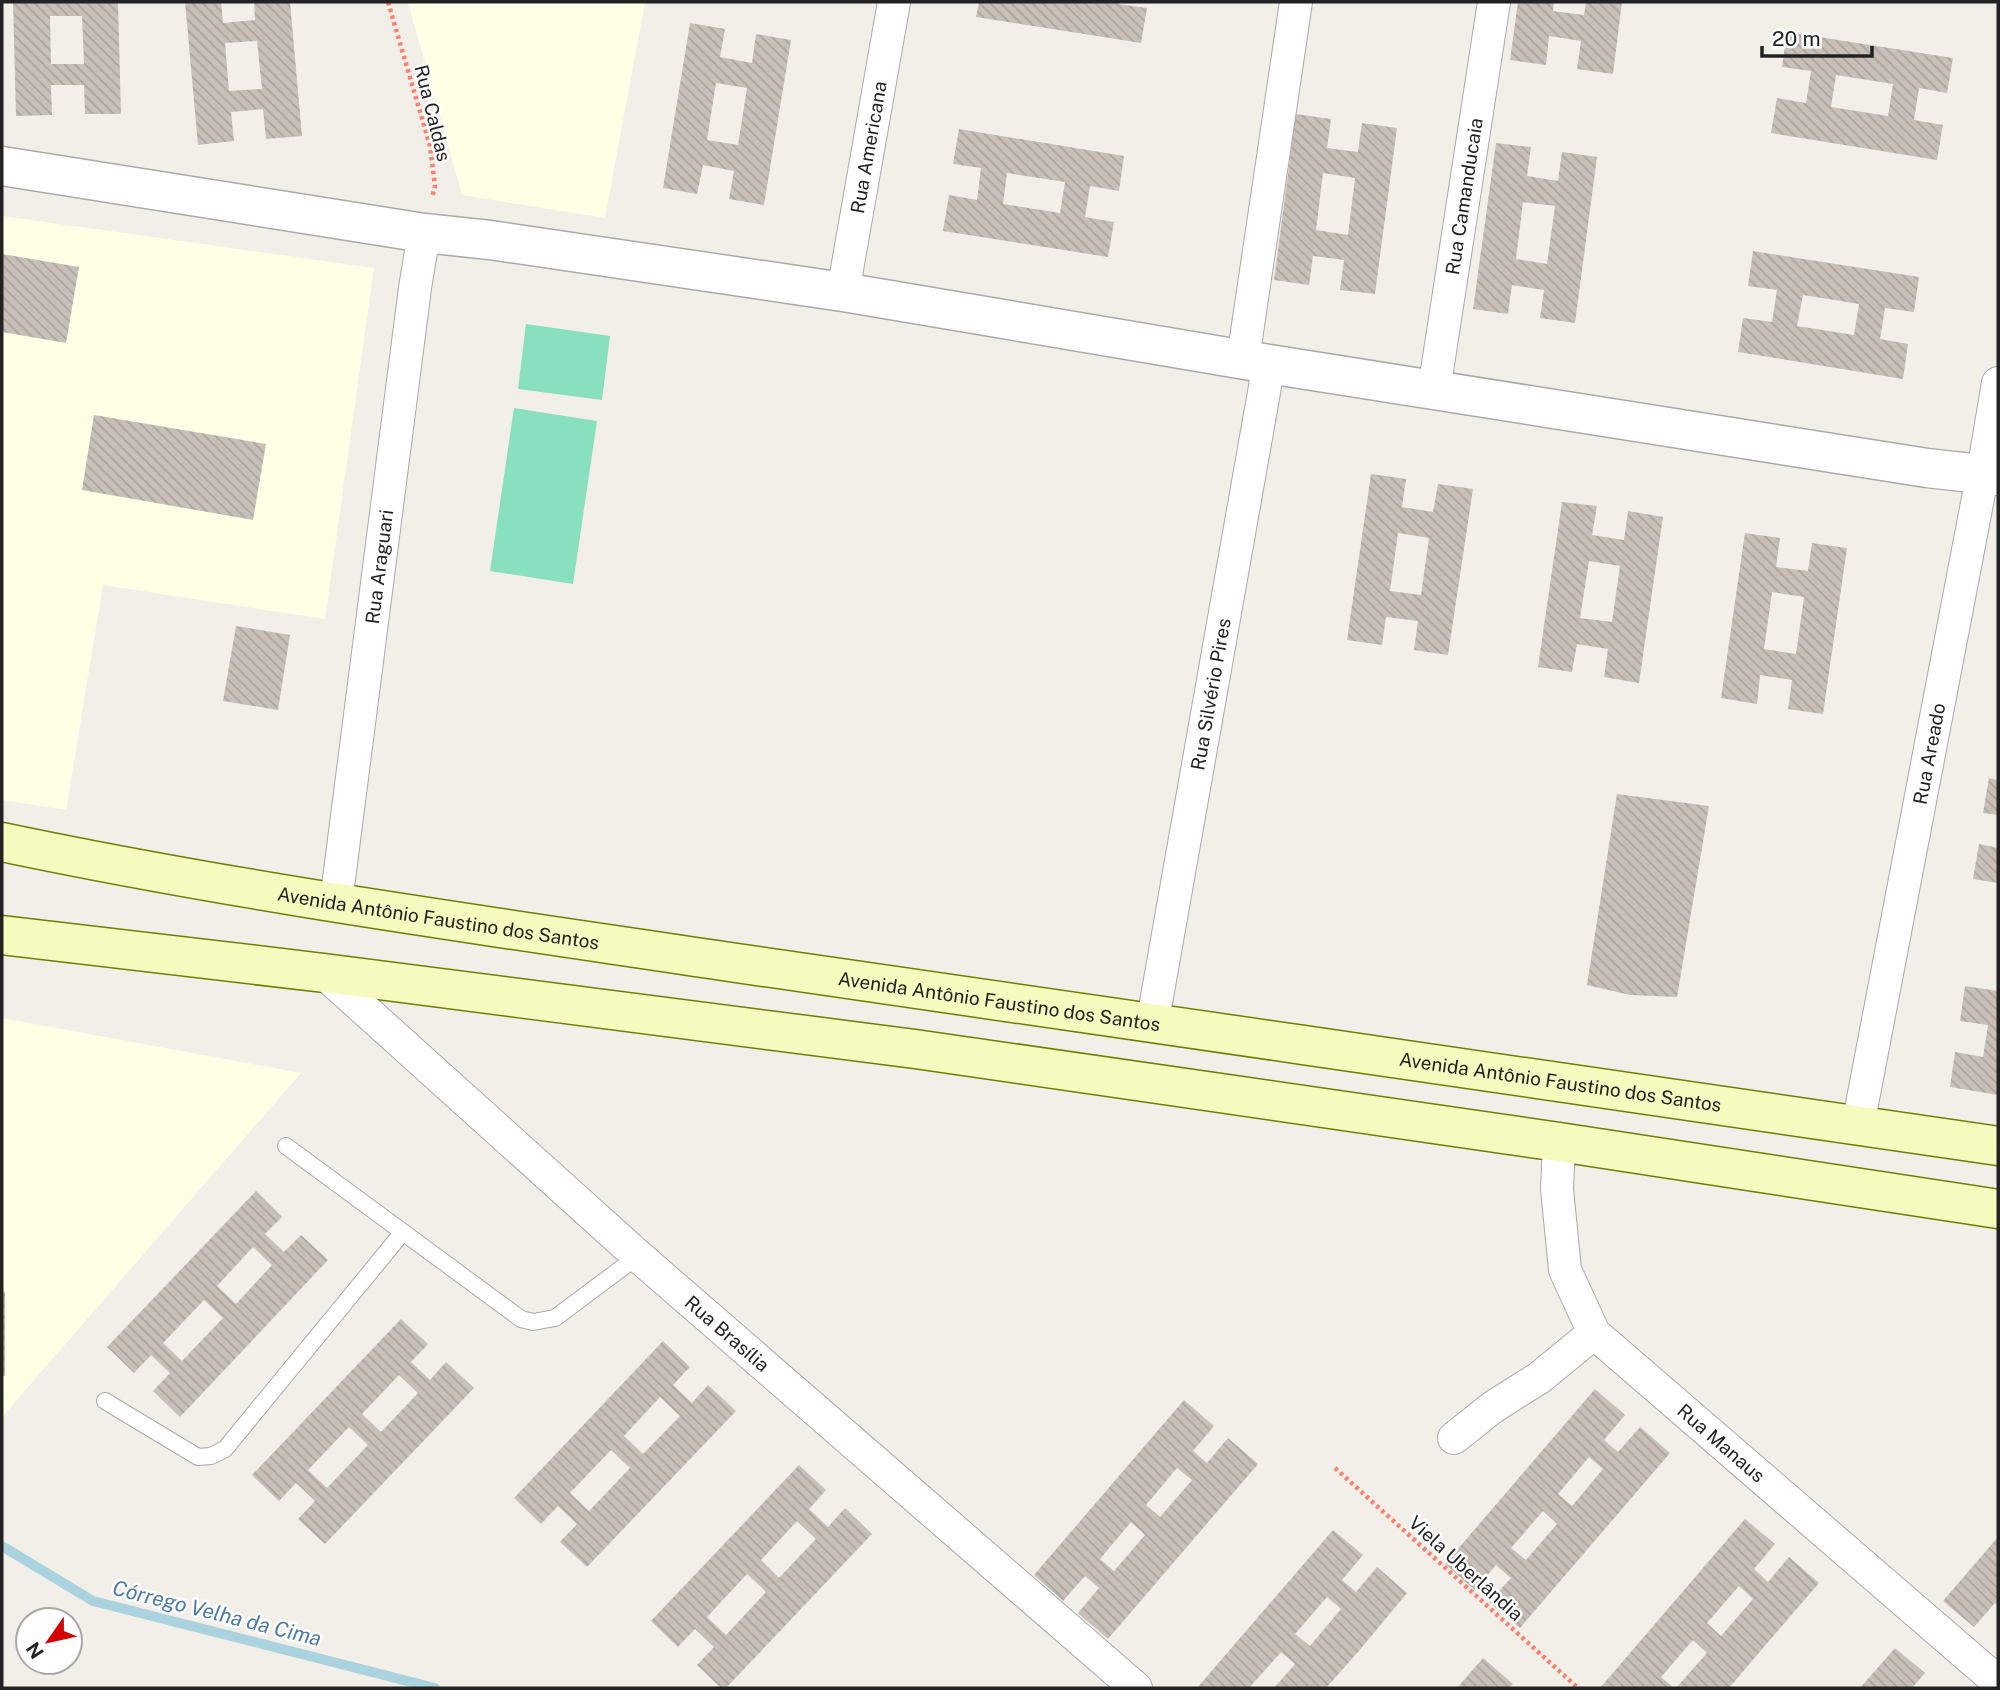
<svg xmlns="http://www.w3.org/2000/svg" width="2000" height="1690" font-family="'Public Sans',sans-serif">
  <defs>
    <pattern id="building-back-hatch" width="6" height="6" patternUnits="userSpaceOnUse" patternTransform="scale(1.75)"><rect width="6" height="6" fill="#c7bfb8"/><path d="M-1 5l2 2M0 0l6 6M5-1l2 2" fill="none" stroke="#aba49e"/></pattern>
  </defs>
  <rect width="100%" height="100%" fill="#f2efe9"/>
  <!-- education -->
  <g fill="#ffffe5">
    <path d="M408 2H645L605 218 462 195Z"/>
    <path d="M2 216 374 268 325 619 103 585 66 810 2 800Z"/>
    <path d="M2 1018 301 1073 2 1417Z"/>
  </g>
  <!-- pitch -->
  <g fill="#88e0be">
    <path d="M526 324 610 336 602 400 518 389Z"/>
    <path d="M514 408 597 421 573 584 490 571Z"/>
  </g>
  <g fill="none" stroke-linecap="round" stroke-linejoin="round">
    <!-- stream -->
    <path stroke="#aad3df" stroke-width="10" d="M2 1546 93 1601 435 1688"/>
  </g>
  <!-- building -->
  <g fill="url(#building-back-hatch)" fill-rule="evenodd">
    <path d="M13 2H118L121 114H85L84 85H51L52 115 16 116ZM50 16H82L84 64H51Z"/>
    <path d="M185 2H221L223 23 255 20 254 2H290L302 136 266 139 263 109 231 112 234 141 198 145ZM257 41 262 89 229 91 225 43Z"/>
    <path d="M979 2H1119L1118 4 1147 8 1141 43 976 17Z"/>
    <path d="M1518 2H1554L1553 11 1584 15 1586 2H1622L1613 74 1577 69 1581 41 1549 36 1546 65 1510 60Z"/>
    <path d="M690 23 725 29 720 57 752 63 756 34 791 40 764 205 729 199 734 171 703 165 697 194 663 188ZM716 83 747 88 738 145 707 140Z"/>
    <path d="M1787 32 1953 58 1947 93 1919 88 1914 120 1943 125 1937 160 1771 133 1777 98 1806 103 1811 71 1782 67ZM1836 75 1893 84 1888 116 1831 107Z"/>
    <path d="M1296 114 1331 119 1327 148 1358 152 1362 123 1397 128 1375 294 1340 290 1344 260 1313 256 1309 285 1274 280ZM1323 173 1355 178 1348 235 1316 230Z"/>
    <path d="M959 129 1124 156 1119 191 1090 186 1085 217 1114 222 1108 257 943 231 949 195 977 200 981 168 953 164ZM1007 173 1065 182 1060 213 1003 204Z"/>
    <path d="M1496 143 1531 147 1527 176 1558 181 1562 152 1597 157 1575 323 1540 318 1544 290 1512 285 1508 314 1473 309ZM1523 202 1555 206 1547 264 1516 259Z"/>
    <path d="M1753 251 1919 277 1914 312 1885 308 1880 339 1908 344 1903 379 1738 352 1743 318 1772 322 1777 290 1748 286ZM1803 295 1859 304 1854 335 1797 326Z"/>
    <path d="M2 254 79 267 66 343 2 332Z"/>
    <path d="M94 415 266 444 253 520 82 490Z"/>
    <path d="M1371 474 1406 479 1402 507 1433 512 1438 484 1473 489 1448 655 1414 650 1418 621 1386 617 1382 645 1347 640ZM1398 533 1429 538 1421 595 1390 591Z"/>
    <path d="M1562 502 1597 506 1592 535 1624 540 1628 511 1663 517 1639 683 1604 677 1608 649 1577 644 1572 672 1538 667ZM1589 561 1620 566 1612 622 1580 618Z"/>
    <path d="M1745 533 1780 538 1776 567 1808 571 1812 543 1847 548 1823 714 1788 709 1792 680 1760 675 1757 704 1721 698ZM1772 592 1804 597 1796 654 1764 649Z"/>
    <path d="M236 626 290 635 278 710 223 701Z"/>
    <path d="M1989 778 1998 780V815L1983 813Z"/>
    <path d="M1617 794 1709 806 1677 997 1630 995 1587 985Z"/>
    <path d="M1979 844 1998 848V883L1973 879Z"/>
    <path d="M1965 986 1998 991V1095L1950 1087 1955 1052 1983 1057 1988 1025 1960 1021Z"/>
    <path d="M256 1191 282 1217 265 1234 284 1252 301 1235 328 1260 180 1417 153 1391 170 1373 151 1355 134 1373 107 1347ZM253 1247 272 1265 236 1304 217 1286ZM204 1300 223 1318 182 1361 163 1343Z"/>
    <rect x="2" y="1292" width="3" height="84"/>
    <path d="M401 1319 428 1344 411 1362 430 1380 446 1362 474 1388 325 1544 298 1519 315 1501 296 1483 279 1501 252 1475ZM399 1375 418 1393 381 1432 362 1414ZM349 1427 368 1445 327 1488 308 1470Z"/>
    <path d="M663 1341 690 1367 673 1385 692 1403 708 1385 736 1411 587 1567 560 1542 577 1524 558 1506 541 1524 514 1498ZM660 1397 680 1416 643 1454 624 1436ZM611 1450 630 1468 589 1511 570 1493Z"/>
    <path d="M1595 1389 1625 1415 1604 1440 1618 1452 1640 1427 1670 1453 1520 1628 1489 1602 1511 1578 1496 1565 1475 1590 1445 1564ZM1589 1457 1603 1469 1572 1506 1558 1494ZM1543 1511 1557 1524 1526 1560 1511 1548Z"/>
    <path d="M1184 1400 1214 1426 1193 1451 1207 1463 1228 1438 1258 1464 1108 1639 1078 1613 1099 1588 1085 1576 1063 1601 1034 1575ZM1177 1468 1192 1480 1160 1517 1146 1505ZM1131 1522 1145 1535 1114 1571 1100 1559Z"/>
    <path d="M799 1465 826 1490 809 1509 828 1527 845 1508 872 1534 726 1688H721L697 1665 714 1647 695 1629 678 1647 651 1621ZM797 1521 816 1539 779 1578 761 1560ZM747 1574 766 1592 726 1635 707 1617Z"/>
    <path d="M1745 1519 1775 1544 1754 1569 1768 1582 1789 1557 1819 1583 1769 1641 1729 1688H1676L1707 1653 1693 1640 1661 1677 1674 1688H1600ZM1739 1586 1753 1599 1721 1636 1707 1623Z"/>
    <path d="M1333 1530 1363 1555 1342 1580 1356 1592 1377 1567 1407 1593 1358 1652 1326 1688H1274L1295 1664 1281 1652 1249 1688H1197ZM1327 1597 1341 1609 1310 1646 1295 1634Z"/>
    <path d="M1998 1537V1606L1995 1603 1974 1627 1943 1601Z"/>
    <path d="M1895 1648 1925 1673 1912 1688H1860Z"/>
    <path d="M1483 1658 1513 1684 1509 1688H1457Z"/>
  </g>
  <g fill="none" stroke-linecap="round" stroke-linejoin="round">
    <!-- service casing -->
    <g stroke="#a9a9a9" stroke-width="18">
      <g id="service">
        <path d="M286 1146 521 1319 533 1322 555 1318 638 1256"/>
        <path d="M105 1401 198 1457 211 1456 225 1449 403 1232"/>
      </g>
    </g>
    <!-- minor casing -->
    <g stroke="#a9a9a9" stroke-width="34">
      <g id="minor">
        <path id="s1" d="M843 292 894 2"/>
        <path d="M1243 359 1296 2"/>
        <path id="s2" d="M1434 390 1494 2"/>
        <path id="s3" d="M336 902 415 288 424 233"/>
        <path id="s4" d="M324 973 638 1256 1136 1688"/>
        <path id="s5" d="M1152 1025 1269 364"/>
        <path id="s6" d="M1858 1125 1983 472 1998 383"/>
        <path id="s7" d="M1559 1142 1557 1189 1565 1270 1594 1333 1998 1682"/>
        <path d="M1454 1438 1493 1407 1539 1378 1594 1333"/>
      </g>
    </g>
    <!-- tertiary casing -->
    <g stroke="#a9a9a9" stroke-width="41">
      <path id="tertiary" d="M2 166 424 233 490 240 843 292 1269 364 1927 468 1998 476"/>
    </g>
    <!-- secondary casing -->
    <g stroke="#707d05" stroke-width="41">
      <g id="secondary">
        <path id="s8" d="M2 842C240 892 482 925 723 961 1148 1024 1573 1082 1998 1146"/>
        <path d="M2 935 324 973 915 1049 1559 1142 1998 1209"/>
      </g>
    </g>
    <!-- path -->
    <g stroke="#fa8072" stroke-width="4.5" stroke-dasharray="3.5 3.5" stroke-linecap="butt">
      <path d="M388 2 430 146 435 186 432 198"/>
      <path d="M1335 1468 1578 1688"/>
    </g>
    <!-- service -->
    <use href="#service" stroke="#fff" stroke-width="16"/>
    <!-- minor -->
    <use href="#minor" stroke="#fff" stroke-width="32"/>
    <!-- tertiary -->
    <use href="#tertiary" stroke="#fff" stroke-width="38"/>
    <!-- secondary -->
    <use href="#secondary" stroke="#f7fabf" stroke-width="38"/>
  </g>
  <g text-anchor="middle" dominant-baseline="central" stroke-width="5" stroke-linejoin="round" paint-order="stroke">
    <!-- street labels -->
    <g font-size="19" fill="#222" stroke="#fff">
      <text transform="translate(433 113) rotate(76)">Rua Caldas</text>
      <text stroke="none"><textPath href="#s1" startOffset="147">Rua Americana</textPath></text>
      <text stroke="none"><textPath href="#s2" startOffset="196">Rua Camanducaia</textPath></text>
      <text stroke="none"><textPath href="#s3" startOffset="338">Rua Araguari</textPath></text>
      <text stroke="none"><textPath href="#s5" startOffset="336">Rua Silvério Pires</textPath></text>
      <text stroke="none"><textPath href="#s6" startOffset="378">Rua Areado</textPath></text>
      <text stroke="none"><textPath href="#s8" startOffset="443">Avenida Antônio Faustino dos Santos</textPath></text>
      <text stroke="none"><textPath href="#s8" startOffset="1010">Avenida Antônio Faustino dos Santos</textPath></text>
      <text stroke="none"><textPath href="#s8" startOffset="1577">Avenida Antônio Faustino dos Santos</textPath></text>
      <text stroke="none"><textPath href="#s4" startOffset="541">Rua Brasília</textPath></text>
      <text stroke="none"><textPath href="#s7" startOffset="366">Rua Manaus</textPath></text>
      <text transform="translate(1466 1568) rotate(42)">Viela Uberlândia</text>
    </g>
    <!-- water labels -->
    <g font-size="21" font-style="italic" fill="#4a7aab" stroke="#fff">
      <text transform="translate(217 1613) rotate(14)">Córrego Velha da Cima</text>
    </g>
  </g>
  <!-- border -->
  <rect width="2000" height="1690" fill="none" stroke="#222222" stroke-width="7"/>
  <!-- north arrow -->
  <g transform="translate(49 1641) rotate(236)"><circle r="33" fill="#ffffff" stroke="#a7a7a7" stroke-width="2"/>
  <path d="M0-5L12 26L0 18L-12 26Z" fill="#d40000"/>
  <text y="-10" font-size="19" font-weight="bold" text-anchor="middle" fill="#222222">N</text>
  </g>
  <!-- scale -->
  <path d="M1762 46v10h110v-10" fill="none" stroke="#222222" stroke-width="3.5"/>
  <text x="1772" y="46" font-size="21" fill="#222222" stroke="#ffffff" stroke-width="5" paint-order="stroke">20 m</text>
</svg>
